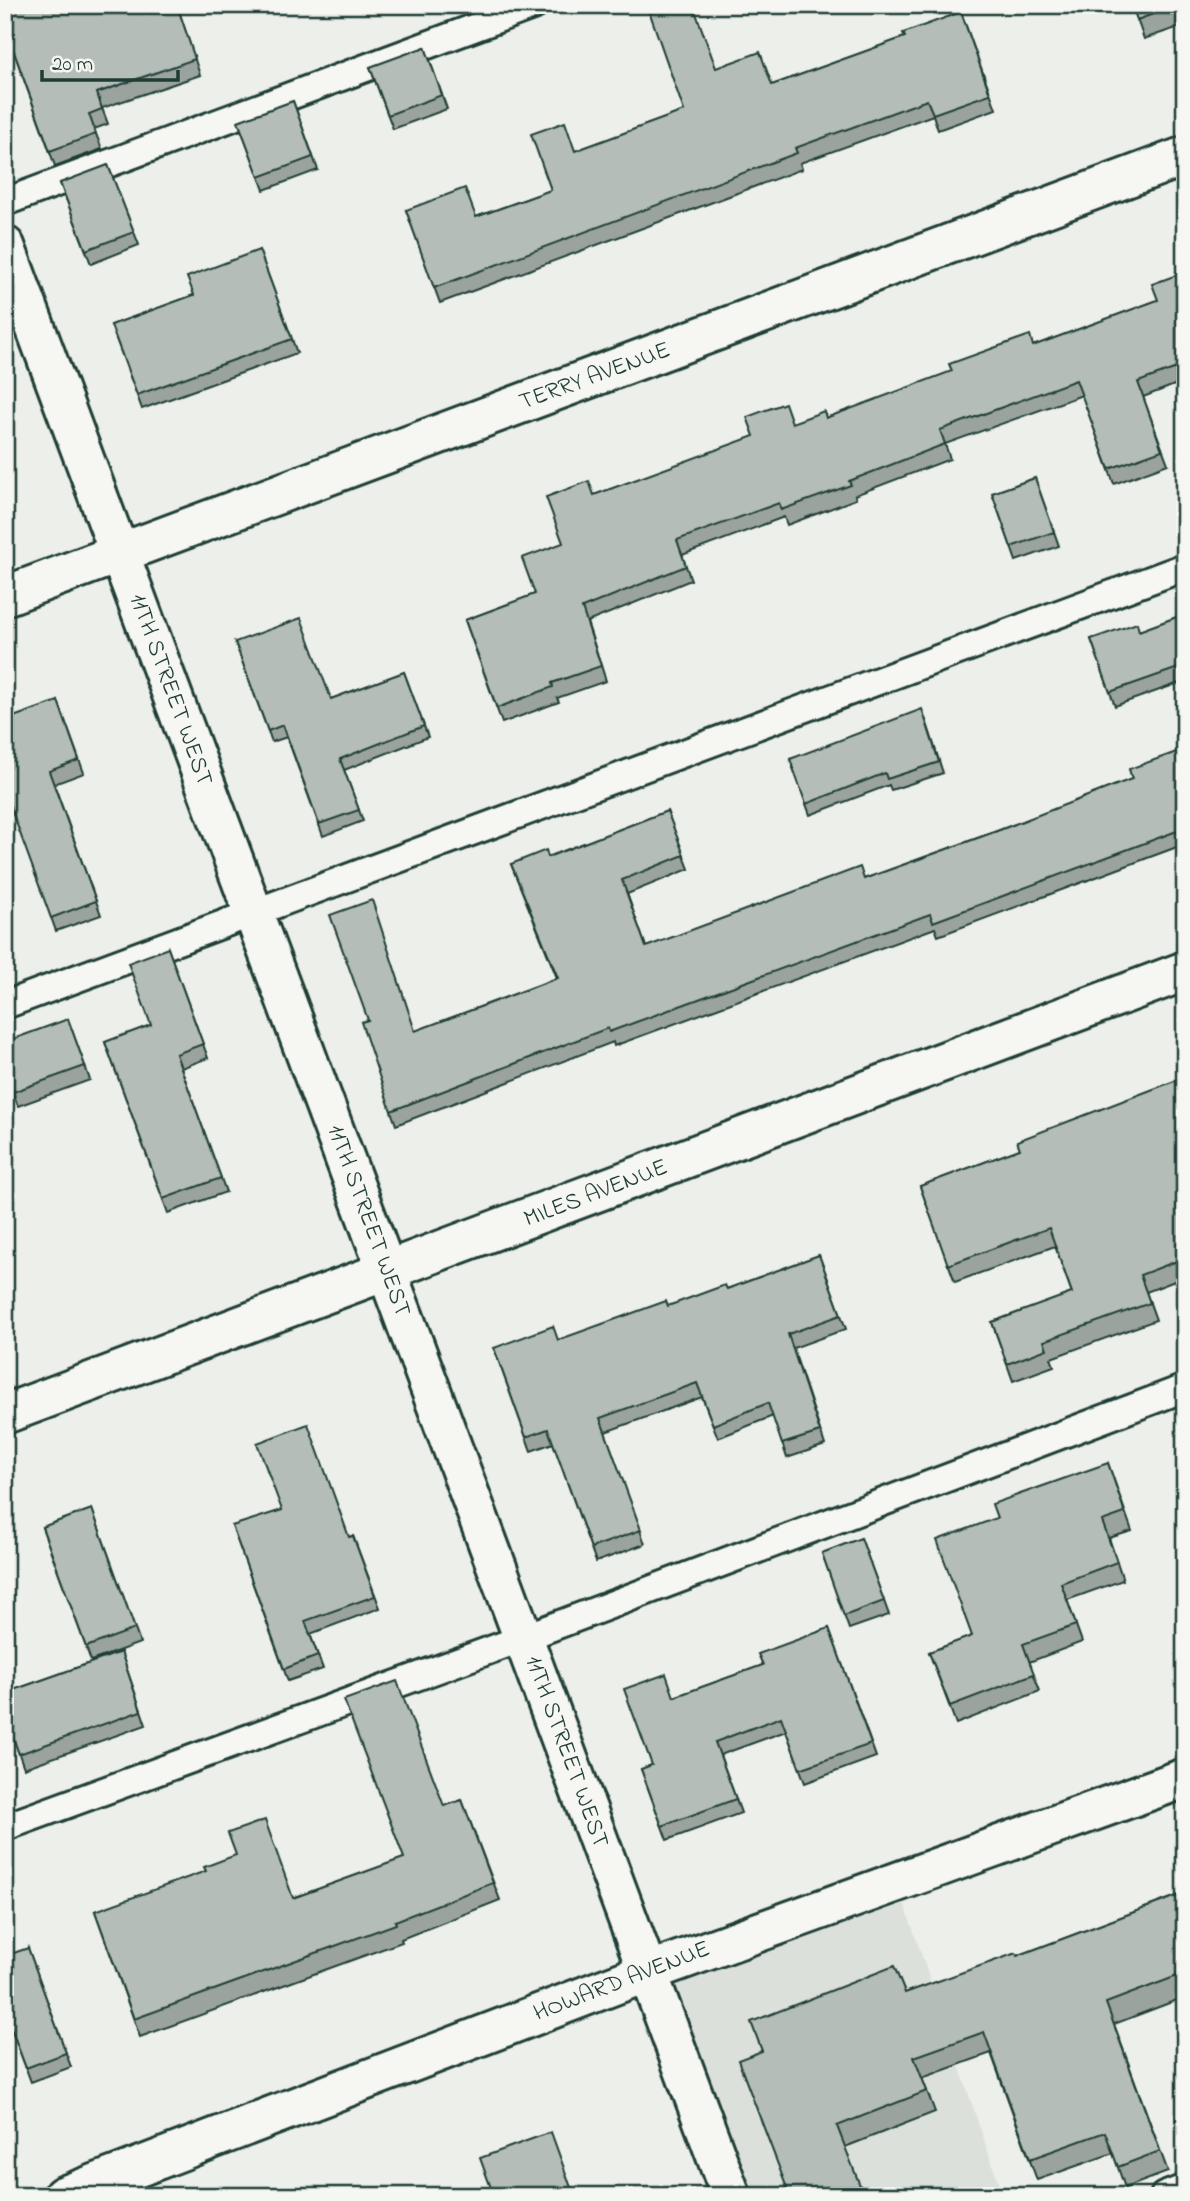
<svg xmlns="http://www.w3.org/2000/svg" width="1190" height="2201" font-family="'Indie Flower',sans-serif">
  <rect width="100%" height="100%" fill="#edefea"/>
  <filter id="ink" filterUnits="userSpaceOnUse"><feTurbulence type="fractalNoise" baseFrequency=".0143" numOctaves="2"/><feDisplacementMap in="SourceGraphic" scale="14" xChannelSelector="R" yChannelSelector="G"/><feConvolveMatrix kernelMatrix="1 2 1 2 8 2 1 2 1" color-interpolation-filters="sRGB"/></filter>
  <g filter="url(#ink)">
    <!-- built -->
    <path fill="#dce0db" d="M897 1882 1003 2196H731L648 1972Z"/>
    <g fill="none" stroke-linecap="round" stroke-linejoin="round">
      <!-- lane casing -->
      <g stroke="#1f3d34" stroke-width="32">
        <g id="lane">
          <path d="M5 202 535 5"/>
          <path d="M5 1005 1185 567"/>
          <path d="M5 1827 523 1638 1185 1388"/>
          <path d="M1164 2196 1185 2188"/>
        </g>
      </g>
      <!-- street casing -->
      <g stroke="#1f3d34" stroke-width="44">
        <g id="street">
          <path d="M5 246 731 2196"/>
          <path d="M5 596 1185 156"/>
          <path d="M5 1414 1185 971"/>
          <path d="M63 2196 648 1972 1185 1778"/>
        </g>
      </g>
      <!-- lane -->
      <use href="#lane" stroke="#f6f6f2" stroke-width="26"/>
      <!-- street -->
      <use href="#street" stroke="#f6f6f2" stroke-width="38"/>
    </g>
    <!-- wall -->
    <g fill="#9ba39e" stroke="#1f3d34" stroke-width="2">
      <path d="M177 5 200 75 102 108 108 124 94 129 102 149 55 166 5 27Z"/>
      <path d="M1132 5H1185V25L1144 39Z"/>
      <path d="M961 12 996 109 938 130 933 115 800 163 802 169 440 303 406 210 476 217 551 190 575 151 684 111 716 68 772 85 905 37Z"/>
      <path d="M425 47 447 109 393 129 370 67Z"/>
      <path d="M293 101 318 170 264 190 238 121Z"/>
      <path d="M108 165 139 245 91 264 60 183Z"/>
      <path d="M259 250 297 353 142 409 111 325 194 295Z"/>
      <path d="M1185 272V381L1143 397 1168 464 1114 484 1082 395 945 444 950 459 855 495 856 499 787 525 784 517 682 555 691 580 587 622 606 681 557 698 559 702 502 723 465 620 535 594 563 543 594 495 792 423 826 418 1033 346 1158 300Z"/>
      <path d="M1035 478 1059 546 1016 561 992 493Z"/>
      <path d="M1185 614V681L1115 706 1091 639 1139 631Z"/>
      <path d="M235 642 331 699 404 672 428 737 344 770 363 821 323 836 287 737 272 742Z"/>
      <path d="M58 701 84 773 54 784 101 915 56 931 10 804 5 805V749L9 748Z"/>
      <path d="M926 720 943 773 891 790 889 785 810 815 790 759Z"/>
      <path d="M1185 749V844L938 936 935 928 614 1046 613 1042 396 1125 391 1111 416 1031 557 978 511 864 548 857 667 811 689 869 627 894 646 947 864 879 997 831 1132 779Z"/>
      <path d="M168 948 208 1058 181 1068 226 1192 168 1213 105 1042 151 1025Z"/>
      <path d="M68 1019 90 1080 18 1106 5 1071Z"/>
      <path d="M1185 1077V1277L1146 1292 1156 1320 1051 1358 1054 1366 1013 1381 992 1322 1072 1293 1055 1246 955 1282 920 1186 1020 1149Z"/>
      <path d="M819 1255 846 1329 793 1348 825 1445 787 1458 773 1416 718 1438 702 1397 605 1432 645 1544 596 1562 553 1443 531 1451 494 1348 558 1340 668 1306 727 1289Z"/>
      <path d="M1108 1463 1132 1531 1109 1538 1123 1580 1067 1600 1082 1642 1029 1662 1040 1691 956 1724 929 1652 972 1636Z"/>
      <path d="M92 1509 140 1643 91 1661 42 1527Z"/>
      <path d="M232 1526 349 1537 353 1536 380 1608 310 1634 323 1669 288 1681Z"/>
      <path d="M861 1538 889 1615 849 1629 822 1553Z"/>
      <path d="M829 1628 876 1757 805 1783 786 1731 720 1755 741 1813 667 1840 641 1769 652 1765 674 1697 763 1665Z"/>
      <path d="M121 1652 146 1725 24 1768 5 1715V1666L14 1690Z"/>
      <path d="M462 1800 500 1900 401 1939 402 1942 140 2037 95 1911 293 1898 404 1858 444 1806Z"/>
      <path d="M1185 1893V1997L1114 2024 1168 2172 1125 2188 1113 2153 1037 2180 991 2053 922 2078 935 2112 845 2147 761 2051 905 1993 1017 1956Z"/>
      <path d="M28 1948 71 2067 31 2082 5 2012Z"/>
    </g>
    <!-- building -->
    <g fill="#b4bdb8" stroke="#1f3d34" stroke-width="2">
      <path d="M5 5H177L195 59 97 93 102 109 89 114 96 134 50 151 5 27Z"/>
      <path d="M647 5H693L716 68 760 52 772 85 905 37 903 33 961 12 990 94 933 114 927 100 795 148 797 153 434 288 406 210 465 188 476 217 551 190 531 134 565 122 575 151 684 111Z"/>
      <path d="M1132 5H1178L1137 20Z"/>
      <path d="M425 47 442 95 388 115 370 67Z"/>
      <path d="M293 101 313 157 259 177 238 121Z"/>
      <path d="M108 165 134 232 86 250 60 183Z"/>
      <path d="M259 250 292 339 137 395 111 325 194 295 187 277Z"/>
      <path d="M1185 272V365L1138 382 1162 450 1109 469 1076 380 940 430 945 444 849 481 851 485 781 510 779 503 677 540 686 566 582 608 601 666 552 683 553 687 497 708 465 620 535 594 522 558 563 543 546 497 589 481 594 495 754 436 747 417 785 403 792 423 824 411 826 418 952 371 949 364 1030 335 1033 346 1158 300 1152 284Z"/>
      <path d="M1035 478 1054 532 1011 547 992 493Z"/>
      <path d="M1185 614V678L1181 667 1110 692 1091 639 1137 623 1139 631Z"/>
      <path d="M301 618 331 699 404 672 424 726 340 759 359 810 319 824 283 725 268 731 235 642Z"/>
      <path d="M58 701 79 760 49 771 96 901 51 918 5 792V749L9 748 5 738V720Z"/>
      <path d="M922 709 939 762 887 779 885 773 806 804 790 759Z"/>
      <path d="M1185 749V828L933 922 930 914 609 1032 608 1028 391 1111 361 1022 368 1020 330 915 372 900 415 1031 558 978 511 864 546 850 548 857 667 811 684 855 622 880 646 947 860 867 864 879 997 831 1132 779 1129 769Z"/>
      <path d="M168 948 203 1044 176 1054 221 1178 163 1199 105 1042 151 1025 128 963Z"/>
      <path d="M68 1019 85 1066 13 1092 5 1071V1042Z"/>
      <path d="M1185 1077V1258L1140 1275 1150 1303 1044 1341 1047 1349 1007 1364 992 1322 1072 1293 1049 1228 948 1265 920 1186 1020 1149 1017 1141Z"/>
      <path d="M819 1255 841 1315 788 1334 820 1432 782 1444 768 1403 713 1425 697 1383 600 1418 641 1530 591 1548 548 1429 526 1437 494 1348 553 1326 558 1340 666 1301 668 1306 725 1285 727 1289Z"/>
      <path d="M308 1424 349 1537 353 1536 375 1596 305 1621 318 1656 284 1669 232 1526 282 1510 257 1443Z"/>
      <path d="M1108 1463 1125 1513 1102 1521 1117 1562 1061 1583 1076 1625 1023 1644 1034 1674 950 1706 929 1652 972 1636 937 1540 997 1518 992 1504Z"/>
      <path d="M92 1509 135 1629 86 1647 42 1527Z"/>
      <path d="M861 1538 884 1601 844 1616 822 1553Z"/>
      <path d="M829 1628 871 1744 800 1769 781 1717 715 1742 736 1799 662 1826 641 1769 652 1765 624 1689 666 1674 674 1697 763 1665 758 1654Z"/>
      <path d="M121 1652 141 1711 19 1754 5 1715V1693Z"/>
      <path d="M5 1666 12 1684 5 1687Z"/>
      <path d="M397 1681 444 1806 462 1800 493 1883 395 1921 396 1924 134 2019 95 1911 206 1871 204 1867 236 1855 228 1833 265 1820 293 1898 404 1858 344 1700Z"/>
      <path d="M1185 1893V1973L1106 2003 1160 2151 1118 2167 1105 2132 1030 2159 984 2032 914 2057 927 2091 837 2126 864 2196H790L738 2060 762 2051 751 2022 894 1966 905 1993 1016 1953 1017 1956Z"/>
      <path d="M28 1948 66 2053 26 2068 5 2012V1956Z"/>
      <path d="M551 2132 574 2196H494L480 2158Z"/>
    </g>
  </g>
  <g text-anchor="middle" dominant-baseline="central" stroke-width="5" stroke-linejoin="round" paint-order="stroke">
    <!-- street labels -->
    <g font-size="24" fill="#1f3d34" stroke="#f6f6f2">
      <text transform="translate(595 377) rotate(-20)">TERRY AVENUE</text>
      <text transform="translate(170 690) rotate(70)">11TH STREET WEST</text>
      <text transform="translate(596 1194) rotate(-21)">MILES AVENUE</text>
      <text transform="translate(368 1221) rotate(70)">11TH STREET WEST</text>
      <text transform="translate(566 1752) rotate(70)">11TH STREET WEST</text>
      <text transform="translate(622 1982) rotate(-21)">HOWARD AVENUE</text>
    </g>
  </g>
  <!-- margin -->
  <rect width="1190" height="2201" fill="none" stroke="#f6f6f2" stroke-width="28"/>
  <rect x="14" y="14" width="1162" height="2173" fill="none" stroke="#1f3d34" stroke-width="2.5" filter="url(#ink)"/>
  <!-- scale -->
  <path d="M42 70v10h136v-10" fill="none" stroke="#1f3d34" stroke-width="3.5"/>
  <text x="52" y="70" font-size="21" fill="#1f3d34" stroke="#f6f6f2" stroke-width="5" paint-order="stroke">20 m</text>
</svg>
